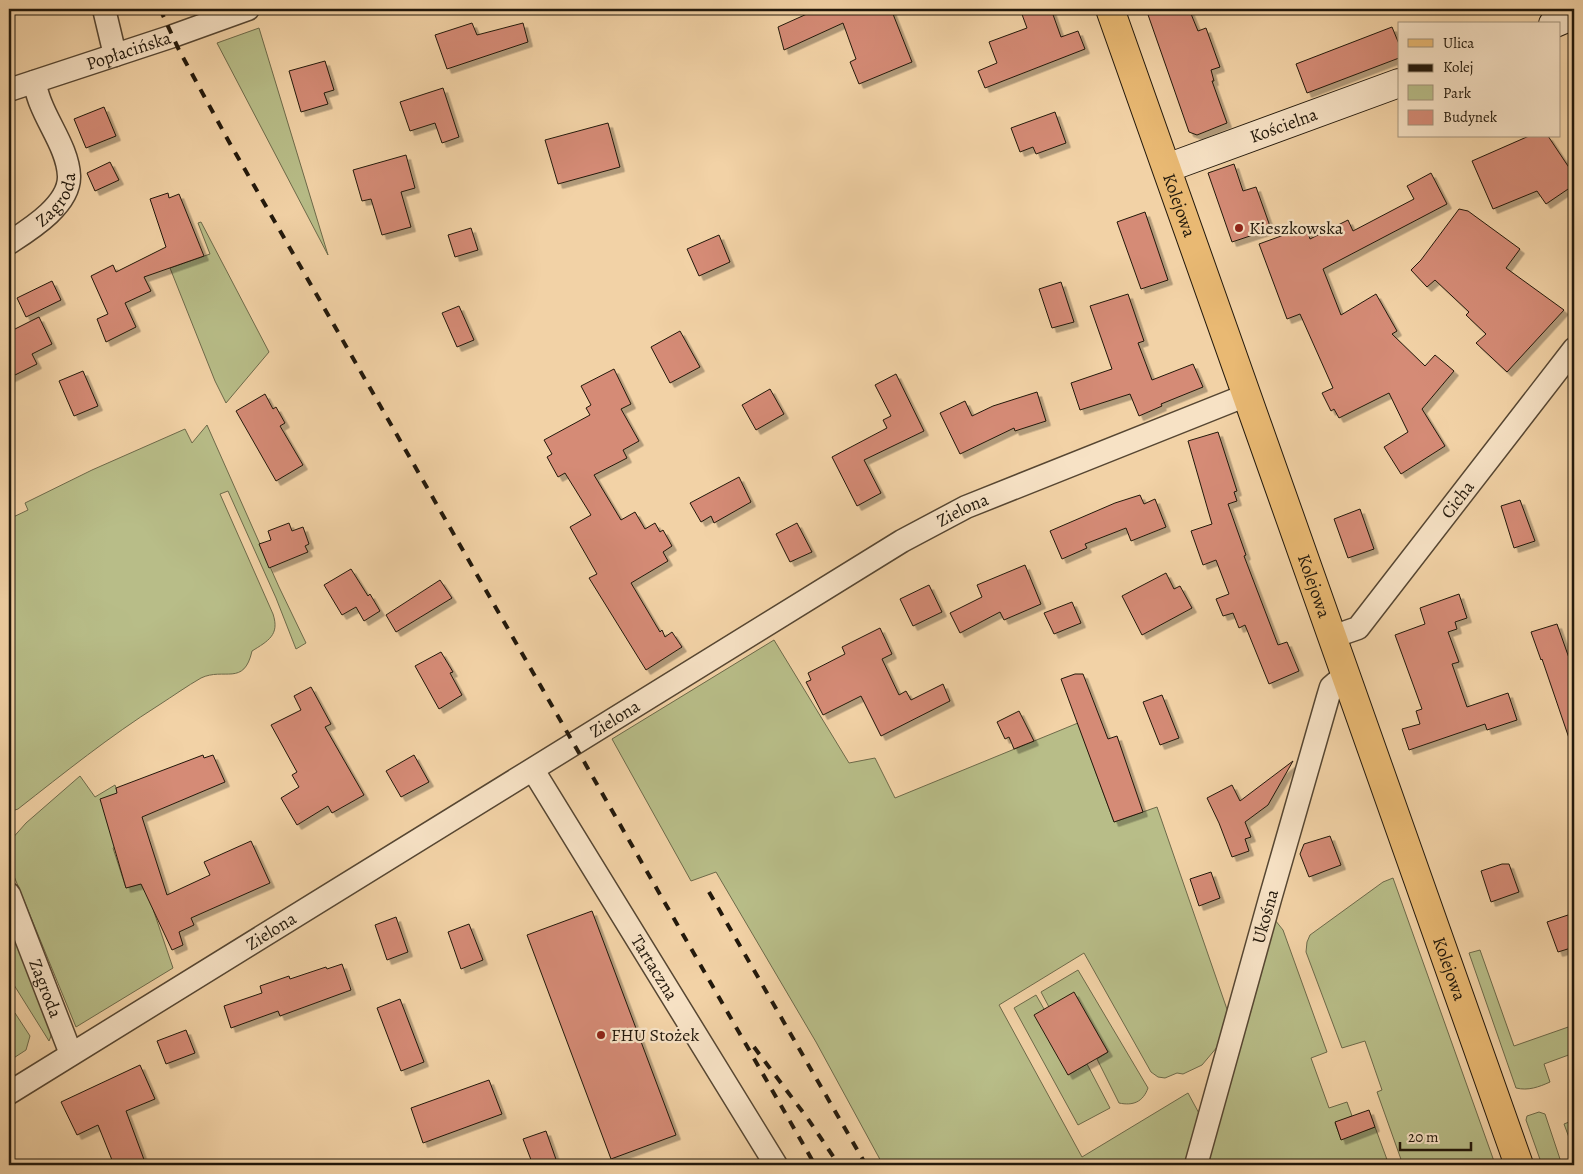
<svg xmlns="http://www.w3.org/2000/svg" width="1583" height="1174" font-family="Alegreya,serif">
  <defs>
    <filter id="shadow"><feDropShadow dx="4.5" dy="4.5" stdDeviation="0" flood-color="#0004"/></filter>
  </defs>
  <rect width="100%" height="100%" fill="#f2d2a6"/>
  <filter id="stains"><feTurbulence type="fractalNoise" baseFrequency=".004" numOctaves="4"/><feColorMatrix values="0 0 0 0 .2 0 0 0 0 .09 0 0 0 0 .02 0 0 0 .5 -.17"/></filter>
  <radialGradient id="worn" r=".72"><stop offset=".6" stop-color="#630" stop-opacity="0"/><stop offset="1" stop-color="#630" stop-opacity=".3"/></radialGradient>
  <!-- green -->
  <g fill="#b8bd88" stroke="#6d6a4a">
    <path d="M259 28 328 255 217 43Z"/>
    <path d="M201 222 269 352 226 403 215 381 170 268 210 254 198 223Z"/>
    <path d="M207 425 279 587 306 643 296 649 276 598 228 491 220 494 273 614C280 635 268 641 252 651 244 687 224 667 201 678 187 686 173 696 159 705 110 736 64 773 18 809L9 812V519L28 510 25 503 92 470 185 429 192 443Z"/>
    <path d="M774 640 849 763 875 758 895 798 1078 723 1114 822 1157 807 1229 1015 1218 1046 1202 1065 1183 1074 1177 1073 1165 1078 1158 1077 1151 1072 1084 953 999 1005 1082 1157 1188 1093 1201 1117 1188 1165H883L816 1042 716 872 691 881 612 739Z"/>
    <path d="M80 776 95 797 115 785 133 841 113 848 126 888 146 882 154 912 173 968 76 1027 9 864 10 841 26 823Z"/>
    <path d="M1393 878 1495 1164V1165H1403L1377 1092 1382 1090 1365 1041 1342 1048 1306 952 1307 942 1310 935 1383 882Z"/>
    <path d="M1271 915 1283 930 1327 1052 1311 1058 1329 1108 1347 1102 1352 1116 1335 1123 1341 1139 1375 1127 1389 1165H1204Z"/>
    <path d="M9 924 50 1030 51 1036 49 1041 9 977Z"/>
    <path d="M1480 950 1514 1046 1574 1025V1053L1544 1064 1550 1082C1539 1087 1528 1091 1516 1088L1469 953Z"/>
    <path d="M1078 970 1148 1088C1143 1102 1133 1106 1119 1103L1097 1059 1108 1052 1074 993 1049 1007 1041 992Z"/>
    <path d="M1036 995 1044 1009 1068 1075 1087 1064 1110 1108 1078 1125 1014 1008Z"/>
    <path d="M15 1013 30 1036 26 1050 9 1061V1016Z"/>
    <path d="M1539 1112 1545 1114 1562 1165H1542L1526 1120 1527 1116Z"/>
    <path d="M1574 1120V1151L1564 1124Z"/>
  </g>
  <!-- building -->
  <g fill="#d58b76" stroke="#22180b" filter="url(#shadow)">
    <path d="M818 9H891L912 62 859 84 850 62 856 59 843 23 784 50 778 27Z"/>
    <path d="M1020 9H1051L1061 37 1078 31 1085 49 985 88 978 71 997 63 989 42 1027 28Z"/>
    <path d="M1146 9H1189L1198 31 1206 28 1220 67 1211 70 1214 81H1212L1227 123 1197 135 1189 132Z"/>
    <path d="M472 23 477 35 523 23 528 42 447 69 435 35Z"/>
    <path d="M1392 27 1399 44V58L1307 93 1296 64Z"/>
    <path d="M325 61 334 90 324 93 328 104 301 112 289 71Z"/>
    <path d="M443 88 459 137 442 143 435 123 410 131 400 102Z"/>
    <path d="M104 107 116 136 86 148 74 119Z"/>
    <path d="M1055 112 1066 143 1036 154 1033 147 1020 152 1011 128Z"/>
    <path d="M608 123 620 167 558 184 545 140Z"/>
    <path d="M1529 136H1548L1574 175V185L1546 204 1537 191 1493 209 1472 161Z"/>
    <path d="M406 155 415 188 401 192 411 227 382 235 371 199 362 201 353 170Z"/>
    <path d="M110 162 119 180 95 191 87 173Z"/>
    <path d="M1234 164 1243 191 1256 187 1271 229 1232 242 1208 173Z"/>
    <path d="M1431 173 1447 204 1323 269 1341 315 1376 294 1397 331 1392 334 1425 366 1435 355 1454 371 1422 409 1445 446 1401 474 1384 447 1408 432 1389 393 1339 418 1334 409 1331 411 1322 393 1333 388 1300 314 1287 319 1259 244 1306 227 1310 239 1348 220 1353 231 1414 199 1407 186Z"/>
    <path d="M168 193 169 198 179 194 204 256 144 277 151 291 125 303 136 327 106 342 97 319 108 314 91 276 113 265 116 272 166 247 150 199Z"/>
    <path d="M1459 209 1468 211 1520 249 1506 268 1564 310 1507 372 1476 343 1486 334 1466 315 1469 312 1435 280 1427 287 1411 270 1421 260Z"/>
    <path d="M1145 212 1168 280 1141 289 1117 222Z"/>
    <path d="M471 228 478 250 455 257 448 235Z"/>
    <path d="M719 235 730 262 699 276 687 249Z"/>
    <path d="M52 281 61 300 26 317 17 298Z"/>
    <path d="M1061 282 1074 322 1052 328 1039 289Z"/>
    <path d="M1128 294 1144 341 1138 343 1152 380 1193 364 1203 387 1161 404 1162 406 1139 416 1130 394 1080 410 1071 383 1112 369 1090 306Z"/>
    <path d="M459 306 474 340 457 347 442 313Z"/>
    <path d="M39 317 52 344 32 354 37 364 9 378V332Z"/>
    <path d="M680 331 700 367 670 383 651 347Z"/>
    <path d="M614 369 631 404 621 409 639 441 623 450 627 458 594 475 621 520 635 512 645 529 655 523 660 532 663 530 672 546 663 552 668 561 631 583 660 632 662 630 665 637 672 632 682 647 646 670 589 578 597 574 570 527 591 515 565 473 558 477 547 457 552 454 544 440 590 415 586 408 591 405 581 386Z"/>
    <path d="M83 371 98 406 74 416 59 381Z"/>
    <path d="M896 374 924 431 864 460 881 493 857 506 832 457 887 428 883 420 891 416 875 385Z"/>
    <path d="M770 389 784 414 756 430 742 405Z"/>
    <path d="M1037 392 1046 421 1015 431 1014 428 960 454 940 413 965 401 972 416 993 406Z"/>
    <path d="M265 394 273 409 276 407 285 423 280 426 303 465 276 481 236 411Z"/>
    <path d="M1218 432 1237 491 1234 492 1237 501 1228 504 1246 555 1244 556 1278 645 1287 642 1299 671 1269 684 1245 625 1239 628 1233 613 1223 616 1216 599 1229 594 1216 560 1203 565 1191 531 1212 524 1188 441Z"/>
    <path d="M739 477 751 502 714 523 711 516 701 522 690 503Z"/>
    <path d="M1140 495 1144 504 1155 499 1166 527 1131 541 1126 528 1085 544 1087 548 1062 559 1050 531 1115 503Z"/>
    <path d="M1520 500 1535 541 1514 548 1501 506Z"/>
    <path d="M1360 509 1374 549 1348 558 1334 519Z"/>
    <path d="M289 523 292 531 303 527 309 544 305 546 308 552 269 568 259 544 271 540 268 531Z"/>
    <path d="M797 523 812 552 790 562 776 534Z"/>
    <path d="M1025 565 1041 604 1004 620 1000 612 960 633 950 613 982 597 977 585Z"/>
    <path d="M351 569 368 596 370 594 380 611 364 621 356 607 342 615 324 585Z"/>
    <path d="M1166 573 1174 589 1180 586 1192 608 1142 635 1122 596Z"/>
    <path d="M440 580 452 598 396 632 386 615Z"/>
    <path d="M929 585 942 612 913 626 900 599Z"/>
    <path d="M1459 594 1467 618 1455 622 1457 629 1448 632 1459 662 1452 664 1467 707 1508 693 1517 720 1487 730 1485 724 1409 750 1402 729 1420 724 1416 711 1422 709 1395 635 1425 624 1420 608Z"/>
    <path d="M1072 602 1081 623 1054 634 1044 613Z"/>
    <path d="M1557 624 1574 672V744H1571L1542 659 1541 660 1531 632Z"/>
    <path d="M880 628 892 654 882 659 899 695 906 691 911 700 943 684 950 701 881 736 861 696 823 715 806 682 811 680 808 673 845 654 842 647Z"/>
    <path d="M441 652 453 672 450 673 462 695 439 709 415 666Z"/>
    <path d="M1075 674H1083L1108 739 1117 736 1143 812 1114 822 1061 679Z"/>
    <path d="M311 687 331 724 325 727 364 795 332 813 328 806 297 825 281 798 299 787 292 775 297 772 271 725 301 710 294 696Z"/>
    <path d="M1162 695 1179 738 1160 745 1143 702Z"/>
    <path d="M1019 711 1034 741 1014 749 1009 737 1005 739 997 722Z"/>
    <path d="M203 755 204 758 213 755 225 782 142 817 167 895 210 875 204 862 251 841 270 883 191 918 194 925 179 932 183 945 172 950 141 884 126 888 100 799 117 793 116 788Z"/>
    <path d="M414 755 429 782 401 797 386 771Z"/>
    <path d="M1293 761 1268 805 1245 822 1251 837 1245 839 1249 851 1232 857 1219 823 1207 798 1232 785 1240 801Z"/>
    <path d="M1330 836 1341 865 1309 877 1300 854 1304 844Z"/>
    <path d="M1502 864H1509L1519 892 1491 902 1481 871Z"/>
    <path d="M1211 872 1220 898 1199 906 1190 879Z"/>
    <path d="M592 911 676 1135 611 1159 527 935Z"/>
    <path d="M1574 913V947L1558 952 1547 922Z"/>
    <path d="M396 917 408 952 387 960 375 925Z"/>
    <path d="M469 924 483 960 461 969 448 932Z"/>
    <path d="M342 964 351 990 280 1016 278 1011 231 1028 224 1006 262 993 260 986 289 976 290 979 326 967 327 969Z"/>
    <path d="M1074 992 1108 1052 1068 1075 1034 1015Z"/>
    <path d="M400 999 424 1062 401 1071 377 1008Z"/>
    <path d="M186 1030 195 1053 166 1064 157 1041Z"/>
    <path d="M140 1065 155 1099 126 1111 146 1165H114L98 1125 77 1135 61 1102Z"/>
    <path d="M489 1080 502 1114 423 1143 411 1108Z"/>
    <path d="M1369 1110 1375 1127 1341 1140 1335 1122Z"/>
    <path d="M546 1131 558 1165H533L523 1139Z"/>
  </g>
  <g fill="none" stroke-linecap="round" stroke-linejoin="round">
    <!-- minor casing -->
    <g stroke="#564632" stroke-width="25">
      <g id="minor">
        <path d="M104 9 115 55"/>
        <path id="s1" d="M9 90 173 36 248 9"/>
        <path id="s2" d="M9 243C29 230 70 205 69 176 68 151 50 127 41 104 38 97 36 89 34 82"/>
        <path id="s3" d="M1332 637 1358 628 1574 349"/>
        <path id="s4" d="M533 770 776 1165"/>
        <path id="s5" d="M9 894 71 1054"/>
        <path id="s6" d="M9 1093 902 541 966 507 1247 395"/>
        <path id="s7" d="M1196 1165 1270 899 1328 697 1331 687 1345 675"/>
      </g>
    </g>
    <!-- secondary casing -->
    <g stroke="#22180b" stroke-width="30">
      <g id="secondary">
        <path d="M1553 24 1574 15"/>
        <path id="s8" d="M1167 168 1399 83"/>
      </g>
    </g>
    <!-- primary casing -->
    <g stroke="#22180b" stroke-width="30">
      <g id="primary">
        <path id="s9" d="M1110 9 1519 1165"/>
      </g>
    </g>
    <!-- minor -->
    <use href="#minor" stroke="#f7e2c5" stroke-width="22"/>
    <!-- secondary -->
    <use href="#secondary" stroke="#f7e2c5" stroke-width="28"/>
    <!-- primary -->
    <use href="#primary" stroke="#e9b973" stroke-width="28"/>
    <!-- rail -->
    <g stroke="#22180b" stroke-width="4" stroke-dasharray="9 9" stroke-linecap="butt">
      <path d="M160 9 179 50 228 140 815 1165"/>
      <path d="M709 892 866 1165"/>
      <path d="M754 1047 808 1119 839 1165"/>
    </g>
  </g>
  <!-- markers -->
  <g fill="#8f2418" stroke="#f7e2c5" stroke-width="2">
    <circle cx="1239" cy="228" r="5"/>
    <circle cx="601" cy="1035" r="5"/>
  </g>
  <g text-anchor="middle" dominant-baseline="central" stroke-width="4.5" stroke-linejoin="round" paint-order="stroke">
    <!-- street labels -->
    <g font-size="18" fill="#22180b" stroke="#f7e2c5">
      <text stroke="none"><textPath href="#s1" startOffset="126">Popłacińska</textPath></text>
      <text stroke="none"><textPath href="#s8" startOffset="124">Kościelna</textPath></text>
      <text stroke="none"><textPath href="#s2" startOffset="66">Zagroda</textPath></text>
      <text stroke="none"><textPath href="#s9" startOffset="208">Kolejowa</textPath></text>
      <text stroke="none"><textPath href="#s3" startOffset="190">Cicha</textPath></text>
      <text stroke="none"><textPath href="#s6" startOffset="1118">Zielona</textPath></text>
      <text stroke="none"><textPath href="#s9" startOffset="612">Kolejowa</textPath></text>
      <text stroke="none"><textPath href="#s6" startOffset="712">Zielona</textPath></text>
      <text stroke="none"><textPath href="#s7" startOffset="258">Ukośna</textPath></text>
      <text stroke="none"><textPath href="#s6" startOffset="308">Zielona</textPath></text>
      <text stroke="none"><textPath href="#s4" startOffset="232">Tartaczna</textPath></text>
      <text stroke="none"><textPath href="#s9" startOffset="1018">Kolejowa</textPath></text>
      <text stroke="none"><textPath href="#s5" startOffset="101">Zagroda</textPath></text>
    </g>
    <!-- poi labels -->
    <g font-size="18" fill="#22180b" stroke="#f7e2c5" text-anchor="start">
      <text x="1249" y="228">Kieszkowska</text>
      <text x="611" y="1035">FHU Stożek</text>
    </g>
  </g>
  <!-- margin -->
  <rect width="1583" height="1174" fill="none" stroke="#f2d2a6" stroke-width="30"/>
  <rect x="10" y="10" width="1563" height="1154" fill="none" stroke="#22180b" stroke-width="2.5"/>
  <rect x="15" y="15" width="1553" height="1144" fill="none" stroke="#22180b"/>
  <!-- legend -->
  <rect x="1398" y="22" width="162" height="115" fill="#f7e2c5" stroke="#a2917b"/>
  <rect x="1408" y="39" width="25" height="8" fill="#e9b973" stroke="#a2917b"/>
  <text x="1443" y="48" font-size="15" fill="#22180b">Ulica</text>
  <rect x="1408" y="64" width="25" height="8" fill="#22180b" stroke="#a2917b"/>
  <text x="1443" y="72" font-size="15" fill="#22180b">Kolej</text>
  <rect x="1408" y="85" width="25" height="15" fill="#b8bd88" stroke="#a2917b"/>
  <text x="1443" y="98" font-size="15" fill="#22180b">Park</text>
  <rect x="1408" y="110" width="25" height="15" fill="#d58b76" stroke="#a2917b"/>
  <text x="1443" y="122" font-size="15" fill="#22180b">Budynek</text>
  <!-- scale -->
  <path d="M1400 1142v8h71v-8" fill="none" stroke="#22180b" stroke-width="2.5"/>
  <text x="1408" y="1142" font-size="15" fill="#22180b" stroke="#f7e2c5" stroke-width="4" paint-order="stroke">20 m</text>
  <rect width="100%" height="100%" filter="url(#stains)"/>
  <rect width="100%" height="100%" fill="url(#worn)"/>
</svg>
